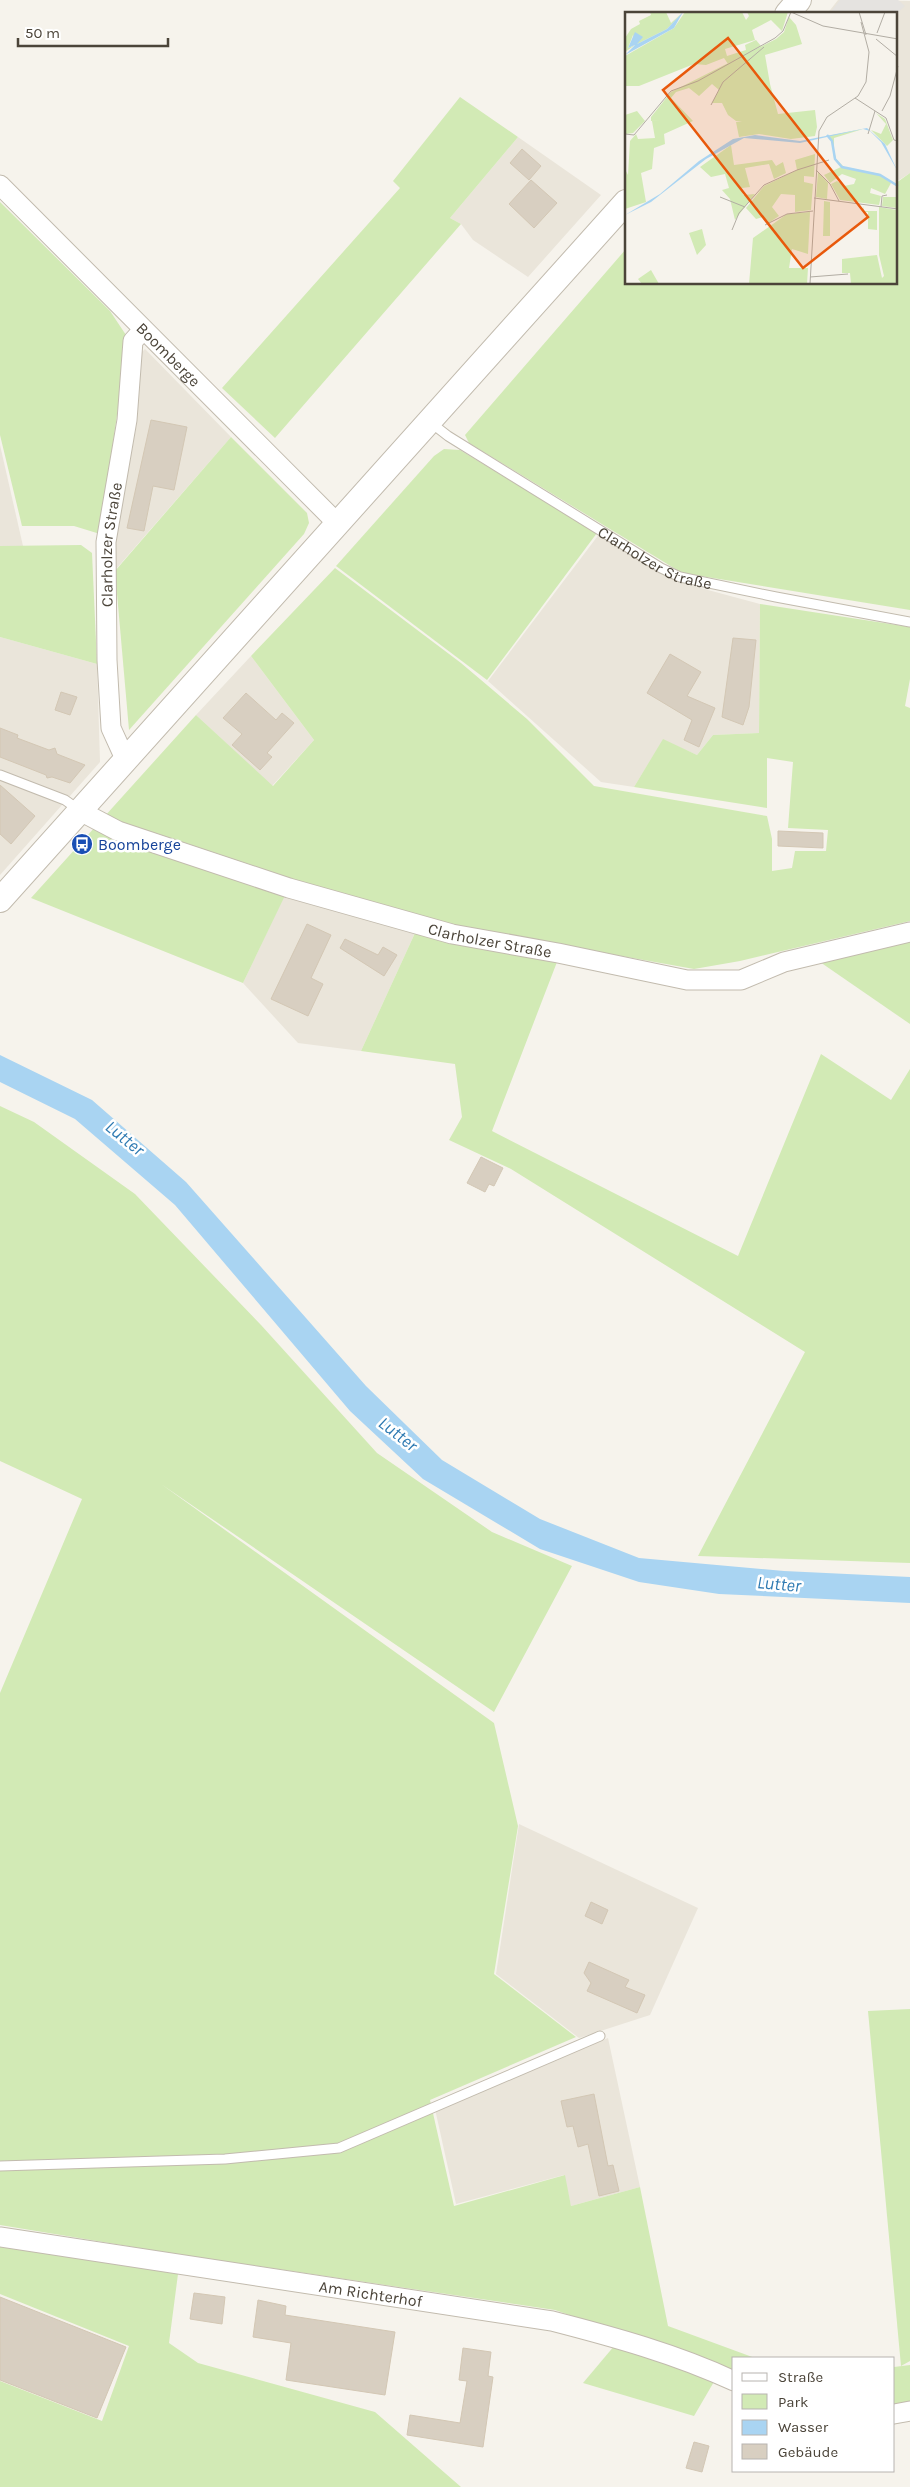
<svg xmlns="http://www.w3.org/2000/svg" width="910" height="2487" font-family="Karla,sans-serif">
  <rect width="100%" height="100%" fill="#f6f3ec"/>
  <!-- residential -->
  <g fill="#eae5da">
    <path d="M838 0 910 1V173L896 182V14H827Z"/>
    <path d="M518 137 601 195 528 277 473 240 461 224 450 218Z"/>
    <path d="M145 349 231 437 116 569 115 542 137 423V357Z"/>
    <path d="M0 445 23 546H0Z"/>
    <path d="M600 533 682 583 760 604 759 733 713 735 697 755 663 740 634 787 601 782 488 681Z"/>
    <path d="M0 637 97 664 100 762 0 875Z"/>
    <path d="M251 656 314 740 272 786 196 715Z"/>
    <path d="M286 892 415 933 361 1051 298 1043 243 983Z"/>
    <path d="M519 1824 698 1908 650 2015 579 2038 496 1974Z"/>
    <path d="M608 2038 640 2187 571 2206 564 2175 456 2204 435 2109Z"/>
  </g>
  <!-- green -->
  <g fill="#d2eab5">
    <path d="M460 97 518 137 450 218 461 224 275 438 222 388 400 188 393 181Z"/>
    <path d="M910 173V610L682 573 469 443 465 435 626 249V284H896V183Z"/>
    <path d="M0 202 110 311 128 338 100 534 74 526H22L0 435Z"/>
    <path d="M231 437 307 513 309 523 304 534 129 730 115 571Z"/>
    <path d="M444 449 460 450 597 533 487 680 336 566 434 456Z"/>
    <path d="M81 545 92 553 97 664 0 637V546Z"/>
    <path d="M335 568 461 663 527 719 594 786 767 816 772 839V871L792 868 795 851H826L828 830 788 828 793 762 767 758V808L634 787 663 739 697 755 713 735 759 733 760 604 910 627V679L905 706 910 708V921L740 961 694 969 453 926 292 881 243 983 31 898 196 715 273 786 314 740 251 656Z"/>
    <path d="M415 933 557 962 492 1131 738 1256 821 1054 891 1100 910 1069V1563L698 1556 805 1352 511 1169 449 1140 462 1117 455 1064 361 1051Z"/>
    <path d="M910 940V1024L820 962Z"/>
    <path d="M0 1106 34 1122 135 1194 261 1325 377 1453 492 1532 572 1566 494 1712 161 1484 494 1723 518 1826 494 1974 576 2037 430 2100 454 2206 565 2175 571 2206 640 2187 668 2326 755 2358H734V2372L555 2310 182 2255 0 2225V1693L82 1499 0 1461Z"/>
    <path d="M910 2009V2361L901 2366 868 2011Z"/>
    <path d="M0 2245 178 2274 169 2343 198 2363 375 2412 461 2487H0V2381L102 2421 129 2346 0 2294Z"/>
    <path d="M615 2345 715 2380 694 2416 583 2383Z"/>
    <path d="M910 2365V2403L894 2406V2367Z"/>
  </g>
  <!-- parking -->
  <path fill="#e5e3e0" d="M840 0H898L905 6 896 14H829Z"/>
  <!-- water -->
  <path fill="#a9d4f2" d="M0 1055 92 1100 186 1182 366 1386 442 1460 540 1519 639 1558 784 1571 910 1577V1603L719 1594 639 1582 540 1549 423 1479 350 1411 175 1205 75 1119 0 1082Z"/>
  <!-- building -->
  <g fill="#d8cfc1" stroke="#d3c7b4">
    <path d="M522 149 541 166 529 180 510 163Z"/>
    <path d="M531 180 557 203 534 228 509 204Z"/>
    <path d="M151 420 187 427 174 490 153 486 144 531 127 528Z"/>
    <path d="M733 638 756 640 749 707 743 725 722 717Z"/>
    <path d="M670 654 701 672 687 696 715 708 699 747 684 740 692 720 647 693Z"/>
    <path d="M61 692 77 697 70 715 55 710Z"/>
    <path d="M246 693 276 720 282 713 294 723 267 753 272 757 260 770 232 745 242 734 223 718Z"/>
    <path d="M0 728 18 735 17 738 49 750 55 748 57 754 85 765 70 783 52 777 47 778 46 775 0 757Z"/>
    <path d="M0 785 35 816 11 844 0 834Z"/>
    <path d="M778 831 823 833V848L778 846Z"/>
    <path d="M307 924 331 935 311 978 323 984 308 1016 271 999Z"/>
    <path d="M345 939 378 955 383 947 397 955 384 976 340 948Z"/>
    <path d="M481 1157 503 1168 494 1186 489 1184 485 1192 467 1183Z"/>
    <path d="M591 1902 608 1910 602 1924 585 1916Z"/>
    <path d="M589 1962 629 1980 625 1987 645 1995 637 2013 587 1991 591 1983 584 1973Z"/>
    <path d="M594 2094 608 2166 613 2165 619 2191 599 2196 588 2144 578 2147 573 2126 567 2127 561 2101Z"/>
    <path d="M194 2293 225 2297 222 2324 190 2319Z"/>
    <path d="M0 2297 126 2347 97 2418 0 2380Z"/>
    <path d="M258 2300 286 2306 285 2315 395 2332 385 2395 286 2380 291 2343 253 2337Z"/>
    <path d="M463 2348 491 2352 488 2376 493 2377 483 2447 407 2435 410 2415 460 2423 467 2381 459 2380Z"/>
    <path d="M694 2442 709 2446 702 2472 686 2468Z"/>
  </g>
  <g fill="none" stroke-linecap="round" stroke-linejoin="round">
    <!-- service casing -->
    <g stroke="#c2bbae" stroke-width="11">
      <g id="service">
        <path id="s1" d="M430 422 448 436 661 568 680 577 776 597 910 622"/>
        <path d="M0 775 65 800 79 810"/>
        <path d="M0 2166 225 2159 339 2148 600 2036"/>
      </g>
    </g>
    <!-- minor casing -->
    <g stroke="#c2bbae" stroke-width="21">
      <g id="minor">
        <path id="s2" d="M0 185 338 524"/>
        <path id="s3" d="M126 761 111 728 107 660 106 542 127 420 133 341 143 330"/>
        <path id="s4" d="M80 811 118 831 289 888 452 934 558 953 687 980H741L784 962 910 932"/>
        <path id="s5" d="M0 2237 552 2321C614 2337 676 2354 734 2381"/>
        <path d="M894 2414 910 2411"/>
      </g>
    </g>
    <!-- tertiary casing -->
    <g stroke="#c2bbae" stroke-width="26">
      <g id="tertiary">
        <path d="M787 14 799 0"/>
        <path d="M0 900 626 202"/>
      </g>
    </g>
    <!-- service -->
    <use href="#service" stroke="#fff" stroke-width="9"/>
    <!-- minor -->
    <use href="#minor" stroke="#fff" stroke-width="19"/>
    <!-- tertiary -->
    <use href="#tertiary" stroke="#fff" stroke-width="24"/>
  </g>
  <!-- icons -->
  <defs>
    <g id="bus-disc" transform="scale(1.125)"><circle r="9.5" fill="#1a4fb4" stroke="#fff"/><path d="M-5-6H5V4H4V6H2V4H-2V6H-4V4H-5ZM-3.5-4V0h7V-4ZM-3.5 1.2v1.5H-2V1.2ZM2 1.2v1.5H3.5V1.2Z" fill="#fff"/></g>
  </defs>
  <g fill-rule="evenodd">
    <use href="#bus-disc" x="82" y="844"/>
  </g>
  <g text-anchor="middle" dominant-baseline="central" stroke-width="5" stroke-linejoin="round" paint-order="stroke">
    <!-- street labels -->
    <g font-size="16" fill="#4b4439" stroke="#fff">
      <text stroke="none"><textPath href="#s2" startOffset="239">Boomberge</textPath></text>
      <text stroke="none"><textPath href="#s3" startOffset="220">Clarholzer Straße</textPath></text>
      <text stroke="none"><textPath href="#s1" startOffset="264">Clarholzer Straße</textPath></text>
      <text stroke="none"><textPath href="#s4" startOffset="431">Clarholzer Straße</textPath></text>
      <text stroke="none"><textPath href="#s5" startOffset="375">Am Richterhof</textPath></text>
    </g>
    <!-- transit labels -->
    <g font-size="16" fill="#164399" stroke="#fff" text-anchor="start">
      <text x="98" y="844">Boomberge</text>
    </g>
    <!-- water labels -->
    <g font-size="18" font-style="italic" fill="#2e7ab2" stroke="#fff">
      <text transform="translate(125 1138) rotate(39)">Lutter</text>
      <text transform="translate(398 1434) rotate(38)">Lutter</text>
      <text transform="translate(779 1584) rotate(5)">Lutter</text>
    </g>
  </g>
  <!-- overview -->
  <g transform="translate(625 12)">
    <rect width="272" height="272" fill="#f6f3ec"/>
    <path d="M25 0H41L46 11 58 0 42 17 12 32 8 23 3 36 10 33 0 40V26L6 17 15 12 14 9 26 3ZM60 0H117L121 8 124 4 122 0H163L157 19 146 8 127 18 130 28 100 37 102 44 121 38 120 33 131 28 136 34 103 52 99 46 81 53 69 52 14 74H0V44L49 16ZM164 5 171 13 177 32 140 43 145 72 153 102 190 98 192 115 190 124 166 127 134 122 114 125 111 110 117 109H111L103 103 97 91H87L94 78 87 72 74 84 64 76 51 80 46 86 68 109 39 122 40 132 29 136 27 157 16 161 21 190 0 197V157L3 163 5 129 11 122 13 127 30 126 27 109 38 108 26 109V105L46 80 151 27 159 20ZM12 99 20 109 8 121 1 122 0 103ZM251 101 260 107 268 128 262 134 246 118 256 122 261 112ZM238 117 209 126V138L211 147 219 155 255 162 266 171 260 182 246 176 245 181 256 184 254 193 215 188 206 172 212 169 219 174 229 172 231 167 217 162 205 171 199 163 216 155 209 146 207 130 202 124ZM106 133 109 153 147 148 151 154 158 150 161 161 149 167 144 152 120 156 125 175 117 176 118 183 130 182 110 208 105 187 97 178 104 176 100 162 86 165 75 155ZM190 142 189 165 179 164V170L188 172 186 198 170 200V183L156 182 147 195 154 204 142 212 138 205 131 207 121 196 139 174 172 158 170 148ZM193 160 203 171 202 187 191 185ZM258 185H272V196L257 194ZM199 189 205 190V224H198ZM238 194 239 199H252V218L243 217V200H238ZM254 195 272 198V272H226L225 261H217V247L252 243 257 266 259 264 254 243ZM185 200 183 242 167 237 164 256H183L182 272H85H124L128 226 162 202ZM77 217 81 233 72 243 64 221ZM26 258 34 272H17L13 267Z" fill="#d2eab5"/>
    <path d="M58 0 49 16 0 43 10 33 3 36 10 20 18 25 12 32 42 17ZM242 116 260 132 272 158 256 130 245 119 238 117 175 131 119 126 81 147 26 190 0 203 35 182 74 149 108 127 130 123 175 129Z" fill="#a9d4f2"/>
    <path fill="none" stroke="#a9d4f2" stroke-width="2.5" d="M202 123 207 129 210 147 217 155 255 163 273 174"/>
    <path fill="none" stroke="#b2ada4" stroke-width="1" d="M166 0 198 14 273 27M234 0 241 23M252 21 260 0M251 27 273 45M230 86 261 106 269 128 273 129M86 93 98 70 139 35M257 99 265 84 273 54M0 122 9 123 46 79 73 69 150 26 158 19 166 0M243 122 250 99M191 158 205 172 214 189M95 185 120 195M189 186 273 197M256 195 257 184 262 183M140 213 162 202 188 199M107 218 114 201 139 173 172 158 204 148M185 265 223 262M185 272 194 119 202 105 233 84 241 70 244 40 236 10"/>
    <path fill="#e8590c" fill-opacity="0.15" stroke="#e8590c" stroke-width="2.5" d="M103 26 243 205 178 256 38 78Z"/>
    <rect width="272" height="272" fill="none" stroke="#4b4439" stroke-width="2.5"/>
  </g>
  <!-- legend -->
  <rect x="732" y="2357" width="162" height="115" fill="#ffffff" stroke="#b7b4b0"/>
  <rect x="742" y="2373" width="25" height="8" fill="#ffffff" stroke="#b7b4b0"/>
  <text x="778" y="2382" font-size="15" fill="#4b4439">Straße</text>
  <rect x="742" y="2394" width="25" height="15" fill="#d2eab5" stroke="#b7b4b0"/>
  <text x="778" y="2407" font-size="15" fill="#4b4439">Park</text>
  <rect x="742" y="2420" width="25" height="15" fill="#a9d4f2" stroke="#b7b4b0"/>
  <text x="778" y="2432" font-size="15" fill="#4b4439">Wasser</text>
  <rect x="742" y="2444" width="25" height="15" fill="#d8cfc1" stroke="#b7b4b0"/>
  <text x="778" y="2457" font-size="15" fill="#4b4439">Gebäude</text>
  <!-- scale -->
  <path d="M18 38v8h150v-8" fill="none" stroke="#4b4439" stroke-width="2.5"/>
  <text x="25" y="38" font-size="15" fill="#4b4439" stroke="#ffffff" stroke-width="4" paint-order="stroke">50 m</text>
</svg>
